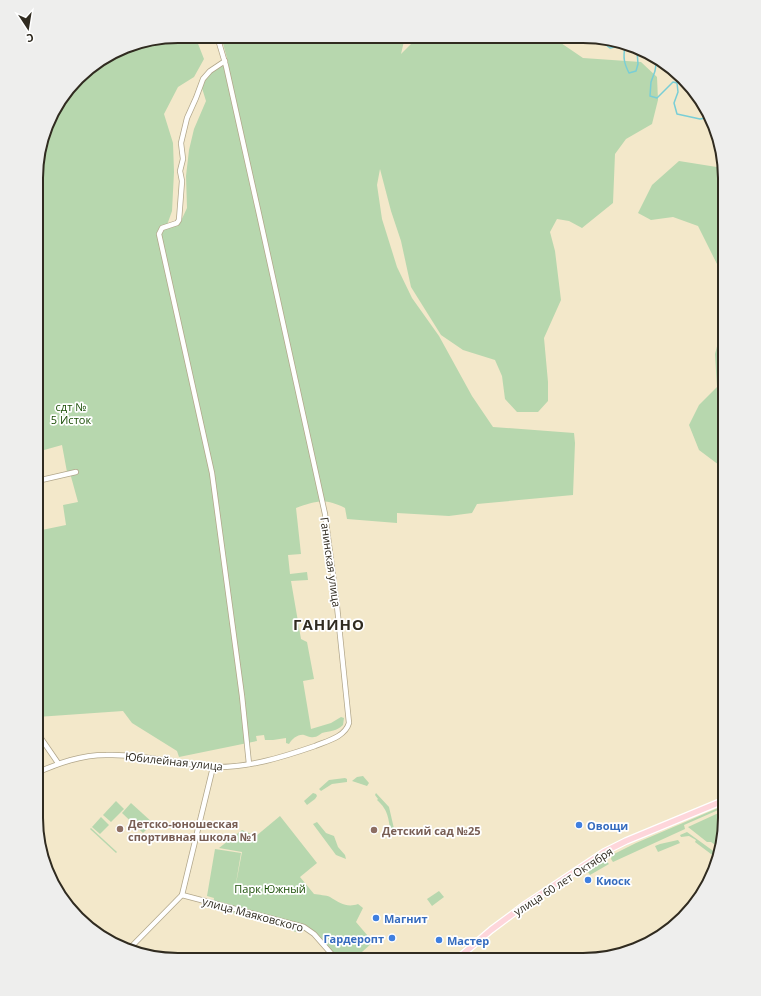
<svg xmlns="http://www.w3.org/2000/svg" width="761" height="996" font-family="'Open Sans',sans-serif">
  <rect width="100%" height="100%" fill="#f3e8ca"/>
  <!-- green -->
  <g fill="#b7d7ae">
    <path d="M178 36H195L204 59 194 77 178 87 164 114 173 143 174 172 172 211 166 228 180 223 187 208 186 176 189 150 194 129 206 101 202 88 208 74 228 62 221 36 405 37 401 54 418 37H546L558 41 583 58 641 62 657 77 658 100 652 124 626 139 615 154 613 203 582 228 569 221 557 219 550 232 555 251 561 300 544 338 548 382V401L538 412H517L505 399 502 376 495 360 463 350 441 335 411 287 401 241 391 211 380 169 377 185 382 219 397 267 412 298 439 336 472 396 493 427 574 433 575 443 573 495 477 504 472 513 449 516 397 513V523L347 519 345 508C325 498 316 501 296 508L301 554 288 555 290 574 307 572 308 580 291 581 301 639 307 642 314 679 303 681 311 729 331 723 341 717 344 718 343 725C337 731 330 731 322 733 319 735 317 737 314 737 310 738 308 736 304 735 298 734 292 739 289 744L286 743V738L273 740H265L264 735 256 736 257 741 179 757 177 751 132 723 123 711 37 717 36 716 37 531 66 525 63 505 78 502 70 473 67 472 62 445 37 452V159L55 107 85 71 132 44Z"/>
    <path d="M679 161 723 168 725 178V285L717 264 698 226 673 217 651 220 638 213 652 185Z"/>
    <path d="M725 316V467L723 468 699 450 689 425 699 405 717 387 715 354Z"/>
    <path d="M363 776 369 783 367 786 352 781 357 777Z"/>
    <path d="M345 778 347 779V782L332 784 321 791 319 789 329 780Z"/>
    <path d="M313 793 316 794 317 796 315 799 307 805 304 801Z"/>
    <path d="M376 793 389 807 395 833 394 835H393L391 833C388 818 389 811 377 800L378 799 375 795Z"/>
    <path d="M116 801 124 809 111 822 103 815Z"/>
    <path d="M131 803 153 823 143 833 122 813Z"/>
    <path d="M725 805V807L684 825 685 829 613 862 611 859 612 855 636 843Z"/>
    <path d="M725 810V828L718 847 711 842H707L688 827Z"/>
    <path d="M280 816 317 863 300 877 314 894C319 895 326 895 330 897 340 903 347 908 358 904L363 908 356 922 373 942 362 952H356V959H333C327 952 311 930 301 930 299 930 297 931 295 932L290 927 212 908 214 898 207 896 215 849 241 853 235 889 242 852 219 848 242 830 256 836Z"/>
    <path d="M101 817 109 825 100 834 92 827Z"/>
    <path d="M317 822 326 833 334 836 338 847 345 855 346 859 336 855 313 824Z"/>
    <path d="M91 828 117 852 116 853 90 829Z"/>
    <path d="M687 832 716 853 715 857 695 842 696 840 689 836 681 837 680 835Z"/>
    <path d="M678 840 680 843 658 852 655 846 660 844Z"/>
    <path d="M603 860 606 861 609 864 590 875 588 872 593 865Z"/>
    <path d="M439 891 444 897 432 906 427 899Z"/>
  </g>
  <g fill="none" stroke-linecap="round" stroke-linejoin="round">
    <!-- stream -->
    <g stroke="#79ced6" stroke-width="1.5">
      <path d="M595 37 610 48 624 45"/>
      <path d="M625 46C623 58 624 63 629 73L636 71 638 64 637 51"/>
      <path d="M657 58 655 71 651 82 650 96 657 98 673 82 677 83 678 92 674 103 677 114 700 119 711 117"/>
    </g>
    <!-- minor casing -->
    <g stroke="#b2a78b" stroke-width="6">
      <g id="minor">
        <path d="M225 61 210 71 203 79 196 98 187 118 181 143 183 159 180 171 182 181 179 220 177 223 162 228 159 234 212 473 242 696 249 764"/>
        <path d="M37 481 76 472"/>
        <path d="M36 731 58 763"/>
        <path d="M36 773C59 763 81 755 106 755 132 754 156 759 181 763 192 764 203 767 214 767 248 768 283 757 315 746 327 741 345 737 349 723L337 606 325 514 259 214 226 66 217 36"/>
        <path d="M182 895 304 927 314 934 336 959"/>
        <path d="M130 948 182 895 213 767"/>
      </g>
    </g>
    <!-- major casing -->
    <g stroke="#fff" stroke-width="8">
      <path id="major" d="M456 960 491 930 526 904 604 852 626 841 725 800"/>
    </g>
    <!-- minor -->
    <use href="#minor" stroke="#fff" stroke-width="4.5"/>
    <!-- major -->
    <use href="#major" stroke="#fed6db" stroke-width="5.5"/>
  </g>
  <!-- markers -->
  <g fill="#3f7fe0" stroke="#fff" stroke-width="1.5">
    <circle cx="579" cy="825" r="4"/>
    <circle cx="588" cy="880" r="4"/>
    <circle cx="376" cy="918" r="4"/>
    <circle cx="392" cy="938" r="4"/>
    <circle cx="439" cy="940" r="4"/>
  </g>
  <g fill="#8d6e63" stroke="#fff" stroke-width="1.5">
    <circle cx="120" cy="829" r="4"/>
    <circle cx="374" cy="830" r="4"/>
  </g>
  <g text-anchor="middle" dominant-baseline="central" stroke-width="3.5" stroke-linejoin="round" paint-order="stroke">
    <!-- park labels -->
    <g font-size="11" fill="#1a4e06" stroke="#fff">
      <text x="71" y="406">сдт №<tspan x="71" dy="13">5 Исток</tspan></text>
      <text x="270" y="888">Парк Южный</text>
    </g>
    <!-- street labels -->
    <g font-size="11" fill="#302b20" stroke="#fff">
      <text transform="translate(331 562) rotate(82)">Ганинская улица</text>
      <text transform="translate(174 761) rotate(6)">Юбилейная улица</text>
      <text transform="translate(563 881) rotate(-33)">улица 60 лет Октября</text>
      <text transform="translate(253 914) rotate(15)">улица Маяковского</text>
    </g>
    <!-- education labels -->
    <g font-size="11" font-weight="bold" fill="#785e54" stroke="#fff" text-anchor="start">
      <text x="128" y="823">Детско-юношеская<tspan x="128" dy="13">спортивная школа №1</tspan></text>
      <text x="382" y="830">Детский сад №25</text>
    </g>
    <!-- shop labels -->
    <g font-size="11" font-weight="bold" fill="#366cbe" stroke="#fff" text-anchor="start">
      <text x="587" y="825">Овощи</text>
      <text x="596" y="880">Киоск</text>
      <text x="384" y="918">Магнит</text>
      <text x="384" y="938" text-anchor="end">Гардеропт</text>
      <text x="447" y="940">Мастер</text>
    </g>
    <!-- district labels -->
    <g font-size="15" font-weight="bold" letter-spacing="1" fill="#302b20" stroke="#fff">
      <text x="329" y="624">ГАНИНО</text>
    </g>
  </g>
  <!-- crop -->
  <path d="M0 0H761V996H0ZM178 43H583A135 135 0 0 1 718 178V818A135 135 0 0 1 583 953H178A135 135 0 0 1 43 818V178A135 135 0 0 1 178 43Z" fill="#eeeeed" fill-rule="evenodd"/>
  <path fill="none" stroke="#302b20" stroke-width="2" d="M178 43H583A135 135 0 0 1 718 178V818A135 135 0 0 1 583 953H178A135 135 0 0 1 43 818V178A135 135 0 0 1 178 43Z"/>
  <!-- north arrow -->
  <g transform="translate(28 28) rotate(168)" stroke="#ffffff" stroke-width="3" paint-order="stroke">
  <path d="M0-3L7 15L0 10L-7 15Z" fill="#302b20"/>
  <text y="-6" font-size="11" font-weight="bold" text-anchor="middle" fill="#302b20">С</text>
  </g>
</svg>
